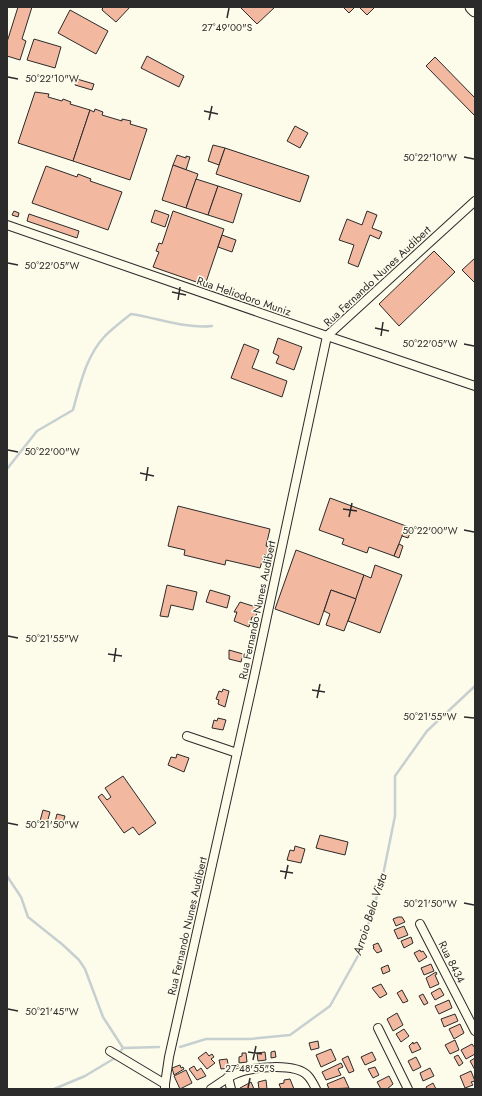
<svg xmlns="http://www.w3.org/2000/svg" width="482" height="1096" font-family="Jost,sans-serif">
  <rect width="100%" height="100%" fill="#fdfbea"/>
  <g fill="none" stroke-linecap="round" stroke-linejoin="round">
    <!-- stream -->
    <g stroke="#c7d0d0" stroke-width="2.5">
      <path d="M7 469 37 431 73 410C80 385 86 356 105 336 113 328 122 321 131 314 158 318 185 329 212 326"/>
      <path d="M7 876 21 897 28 917 63 945 79 960 85 969 103 1017 123 1048"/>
      <path d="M180 1047 206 1039H250L290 1035 330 1006 359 954 382 880 395 816V776L427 731 475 686"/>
      <path d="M54 1089 85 1076 115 1058 123 1048 159 1047"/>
    </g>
  </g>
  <!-- building -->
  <g fill="#f2b8a0" stroke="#2b2b2b">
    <path d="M18 7H32L22 39 26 41 20 60 7 56V42Z"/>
    <path d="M103 7H130L116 22 102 10Z"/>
    <path d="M240 7H275L257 24Z"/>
    <path d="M343 7H355L349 13Z"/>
    <path d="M359 7H373L374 8 367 15Z"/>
    <path d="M70 10 108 31 96 54 58 33Z"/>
    <path d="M34 39 61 47 55 68 27 60Z"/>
    <path d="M147 56 184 76 179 87 141 68Z"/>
    <path d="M435 57 475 98V116L426 66Z"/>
    <path d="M77 79 94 84 92 90 75 85Z"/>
    <path d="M35 92 49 94 48 97 62 101 63 99 71 102 70 104 90 110 73 161 18 143Z"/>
    <path d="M95 109 103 112 102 115 122 121V119L131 121 130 124 147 129 130 180 73 161 90 110 94 112Z"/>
    <path d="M295 126 308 133 300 148 287 141Z"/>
    <path d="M213 145 225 148 219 165 208 161Z"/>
    <path d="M225 148 309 176 300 202 216 174Z"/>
    <path d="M177 155 186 158V156L190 157 186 170 173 165Z"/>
    <path d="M173 165 198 174 186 208 162 200Z"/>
    <path d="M46 166 77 177 78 174 91 179 90 181 122 192 108 230 32 203Z"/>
    <path d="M196 179 218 186 208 215 186 208Z"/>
    <path d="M218 186 242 194 233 223 208 215Z"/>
    <path d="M155 210 169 215 165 227 151 222Z"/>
    <path d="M14 211 19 213 18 217 12 215Z"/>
    <path d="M173 211 224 229 205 285 153 267 159 252 156 251 159 243 162 244Z"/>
    <path d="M367 211 377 215 372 228 382 232 379 239 370 235 358 267 348 263 354 245 339 240 347 219 362 225Z"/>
    <path d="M29 214 79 231 77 238 27 221Z"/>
    <path d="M222 235 236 240 232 252 218 247Z"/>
    <path d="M434 251 455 272 399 326 379 304Z"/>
    <path d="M475 258V283L462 270Z"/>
    <path d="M278 338 302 347 294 370 276 363 279 356 273 353Z"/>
    <path d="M244 344 259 350 252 368 287 381 282 397 231 378Z"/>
    <path d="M330 498 406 526 394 556 369 547 367 553 342 544 344 539 319 530Z"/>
    <path d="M178 506 270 529 266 546 271 547 268 556 264 555 260 568 226 560 225 565 184 555 185 550 168 546Z"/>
    <path d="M406 526 412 529 408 538 402 536Z"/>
    <path d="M399 544 403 546 399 558 394 556Z"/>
    <path d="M296 550 364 575 356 599 331 590 319 625 275 609Z"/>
    <path d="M375 565 402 575 380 633 348 621 364 575 371 578Z"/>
    <path d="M167 585 197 592 193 610 171 605 168 617 160 616Z"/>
    <path d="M210 590 230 596 227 608 206 602Z"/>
    <path d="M331 590 356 599 344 631 326 625 330 614 324 611Z"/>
    <path d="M240 602 259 608 255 618 252 617 249 627 234 621 237 612H234Z"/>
    <path d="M229 650 243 654 241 662 229 659Z"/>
    <path d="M223 689 229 691 225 707 218 704 219 700 216 699 219 691 222 692Z"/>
    <path d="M218 718 226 720 223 730 212 728 214 720 217 721Z"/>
    <path d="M177 754 189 758 184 772 168 765 171 757 176 758Z"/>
    <path d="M123 776 156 823 139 835 133 827 124 833 98 797 102 794 107 800 111 797 105 788Z"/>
    <path d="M43 810 50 812 47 823 40 821Z"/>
    <path d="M57 814 65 816 62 827 54 825Z"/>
    <path d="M320 835 348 842 345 855 316 848Z"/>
    <path d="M295 846 305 849 301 863 287 860 290 850 294 851Z"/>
    <path d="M398 917H402L405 922 396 926 393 919Z"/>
    <path d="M404 926 408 935 398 939 394 930Z"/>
    <path d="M411 937 413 943 404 948 401 941Z"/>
    <path d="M378 943 382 951 377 953 373 948H374L373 945Z"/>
    <path d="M420 950 421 952 423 951 427 957 419 962 414 953Z"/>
    <path d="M431 964 434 971 424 975 421 968Z"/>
    <path d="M388 965 390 971 383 974 381 968Z"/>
    <path d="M436 972 437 974 435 975 439 984 430 988 426 978Z"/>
    <path d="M381 984 387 994 380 998 372 988Z"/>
    <path d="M440 988 444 995 435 1000 431 993Z"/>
    <path d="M402 990 408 1001 403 1003 397 993Z"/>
    <path d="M423 994 428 1003 424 1005 419 996Z"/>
    <path d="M449 1000 452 1008 439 1014 435 1006Z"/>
    <path d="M397 1013 403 1025 393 1031 387 1019Z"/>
    <path d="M455 1014 458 1021 444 1027 441 1019Z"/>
    <path d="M460 1024 464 1033 454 1039 449 1029Z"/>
    <path d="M404 1029 409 1036 401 1042 396 1034Z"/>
    <path d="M455 1040 459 1050 450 1054 445 1045Z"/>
    <path d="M318 1041 319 1048 311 1050 309 1043Z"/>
    <path d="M413 1042V1044L417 1042 421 1049 412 1053 409 1046Z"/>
    <path d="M472 1044 475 1048V1054L466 1059 461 1050Z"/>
    <path d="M331 1049 336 1060 321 1067 316 1055Z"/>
    <path d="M275 1051 276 1057 271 1058V1052Z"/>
    <path d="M206 1052 209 1056 212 1054 214 1057 211 1059 215 1063 207 1069 198 1058Z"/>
    <path d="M265 1052 266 1060 258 1061 257 1053Z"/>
    <path d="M372 1052 376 1060 365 1065 361 1057Z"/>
    <path d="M242 1053H246L247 1062 239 1063V1057L242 1056Z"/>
    <path d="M458 1055 463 1063 459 1066 454 1057Z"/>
    <path d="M348 1056 354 1071 349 1073 342 1059Z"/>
    <path d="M416 1057 421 1067 413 1071 408 1061Z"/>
    <path d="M475 1058V1070L470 1061Z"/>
    <path d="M227 1059 229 1068 221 1069 219 1060Z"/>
    <path d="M341 1063 343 1067 338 1069 341 1075 326 1080 322 1072Z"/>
    <path d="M180 1065 181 1068 183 1067 184 1069 174 1075 172 1068Z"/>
    <path d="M194 1066 197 1071 201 1068 206 1076 197 1080 189 1069Z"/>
    <path d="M375 1067 379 1075 373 1078 368 1069Z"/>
    <path d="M430 1068 434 1076 423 1081 420 1073Z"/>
    <path d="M186 1070 192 1083 180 1089 174 1076Z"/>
    <path d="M471 1071 475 1081 471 1082 473 1085 465 1088 460 1076Z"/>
    <path d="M389 1076 393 1084 387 1089H381L377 1082Z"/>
    <path d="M344 1077 349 1088 329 1089 327 1084Z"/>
    <path d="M290 1079 294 1089H281L279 1084 284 1083V1080Z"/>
    <path d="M266 1080 267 1089H271H259L258 1082Z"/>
    <path d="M251 1082 254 1089H241L240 1088Z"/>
    <path d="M433 1083 436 1089H427L426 1087Z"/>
  </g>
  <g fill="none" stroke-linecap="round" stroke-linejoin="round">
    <!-- minor casing -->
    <g stroke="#2b2b2b" stroke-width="10">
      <g id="minor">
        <path d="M7 225 327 336 475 386"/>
        <path d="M187 736 237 753"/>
        <path d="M420 924 475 1031"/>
        <path d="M378 1028 408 1089"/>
        <path d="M110 1051 165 1084V1088"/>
        <path d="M228 1077 231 1089"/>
        <path d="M165 1084 169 1057 254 677 327 336 475 201"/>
        <path d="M211 1089C219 1084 226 1078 235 1074 251 1067 295 1062 308 1076 311 1079 314 1085 316 1089"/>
      </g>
    </g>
    <!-- trunk casing -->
    <g stroke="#2b2b2b" stroke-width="15">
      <path id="trunk" d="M472 7 475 10"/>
    </g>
    <!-- minor -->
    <use href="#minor" stroke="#fdfbea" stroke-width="8"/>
    <!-- trunk -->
    <use href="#trunk" stroke="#fdfbea" stroke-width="13"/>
  </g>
  <!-- ticks -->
  <path fill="none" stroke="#2b2b2b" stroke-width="1.5" d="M227 18 229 8M8 77 18 79M204 111 218 114M209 120 212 106M464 157 474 159M8 263 18 265M172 292 186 295M178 300 180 287M375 328 389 331M381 336 383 322M464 344 474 346M8 450 18 452M140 473 154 476M146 481 148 467M343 509 357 511M349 517 352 503M464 530 474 532M8 636 18 638M108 654 122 656M114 662 116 648M312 690 325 692M317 698 320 684M464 717 474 718M8 823 18 825M280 871 293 873M285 879 288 865M464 903 474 905M8 1009 18 1011M248 1052 262 1054M253 1060 256 1046M248 1088 250 1078"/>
  <g text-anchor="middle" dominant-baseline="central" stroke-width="3" stroke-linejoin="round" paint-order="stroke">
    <!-- street labels -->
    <g font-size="11" fill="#2b2b2b" stroke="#fdfbea">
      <text transform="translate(377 276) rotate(-43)">Rua Fernando Nunes Audibert</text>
      <text transform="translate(244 296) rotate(19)">Rua Heliodoro Muniz</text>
      <text transform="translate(257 610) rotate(-78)">Rua Fernando Nunes Audibert</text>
      <text transform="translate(187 926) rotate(-77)">Rua Fernando Nunes Audibert</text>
      <text transform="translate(452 962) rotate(63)">Rua 8434</text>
    </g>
    <!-- water labels -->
    <g font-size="12" font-style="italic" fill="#2b2b2b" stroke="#fdfbea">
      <text transform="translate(370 914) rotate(-72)">Arroio Bela Vista</text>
    </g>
  </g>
  <g font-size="10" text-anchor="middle" fill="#2b2b2b" stroke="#fdfbea" stroke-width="3" stroke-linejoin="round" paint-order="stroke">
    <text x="227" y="31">27°49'00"S</text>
    <text x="52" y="82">50°22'10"W</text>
    <text x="430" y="161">50°22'10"W</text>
    <text x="52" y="269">50°22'05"W</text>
    <text x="430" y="347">50°22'05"W</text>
    <text x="52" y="455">50°22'00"W</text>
    <text x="430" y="534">50°22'00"W</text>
    <text x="52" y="642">50°21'55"W</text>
    <text x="430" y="720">50°21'55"W</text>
    <text x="52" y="828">50°21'50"W</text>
    <text x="430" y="907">50°21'50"W</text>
    <text x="52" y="1015">50°21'45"W</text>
    <text x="250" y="1072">27°48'55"S</text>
  </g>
  <!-- border -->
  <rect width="482" height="1096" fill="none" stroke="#2b2b2b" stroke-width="16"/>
</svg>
